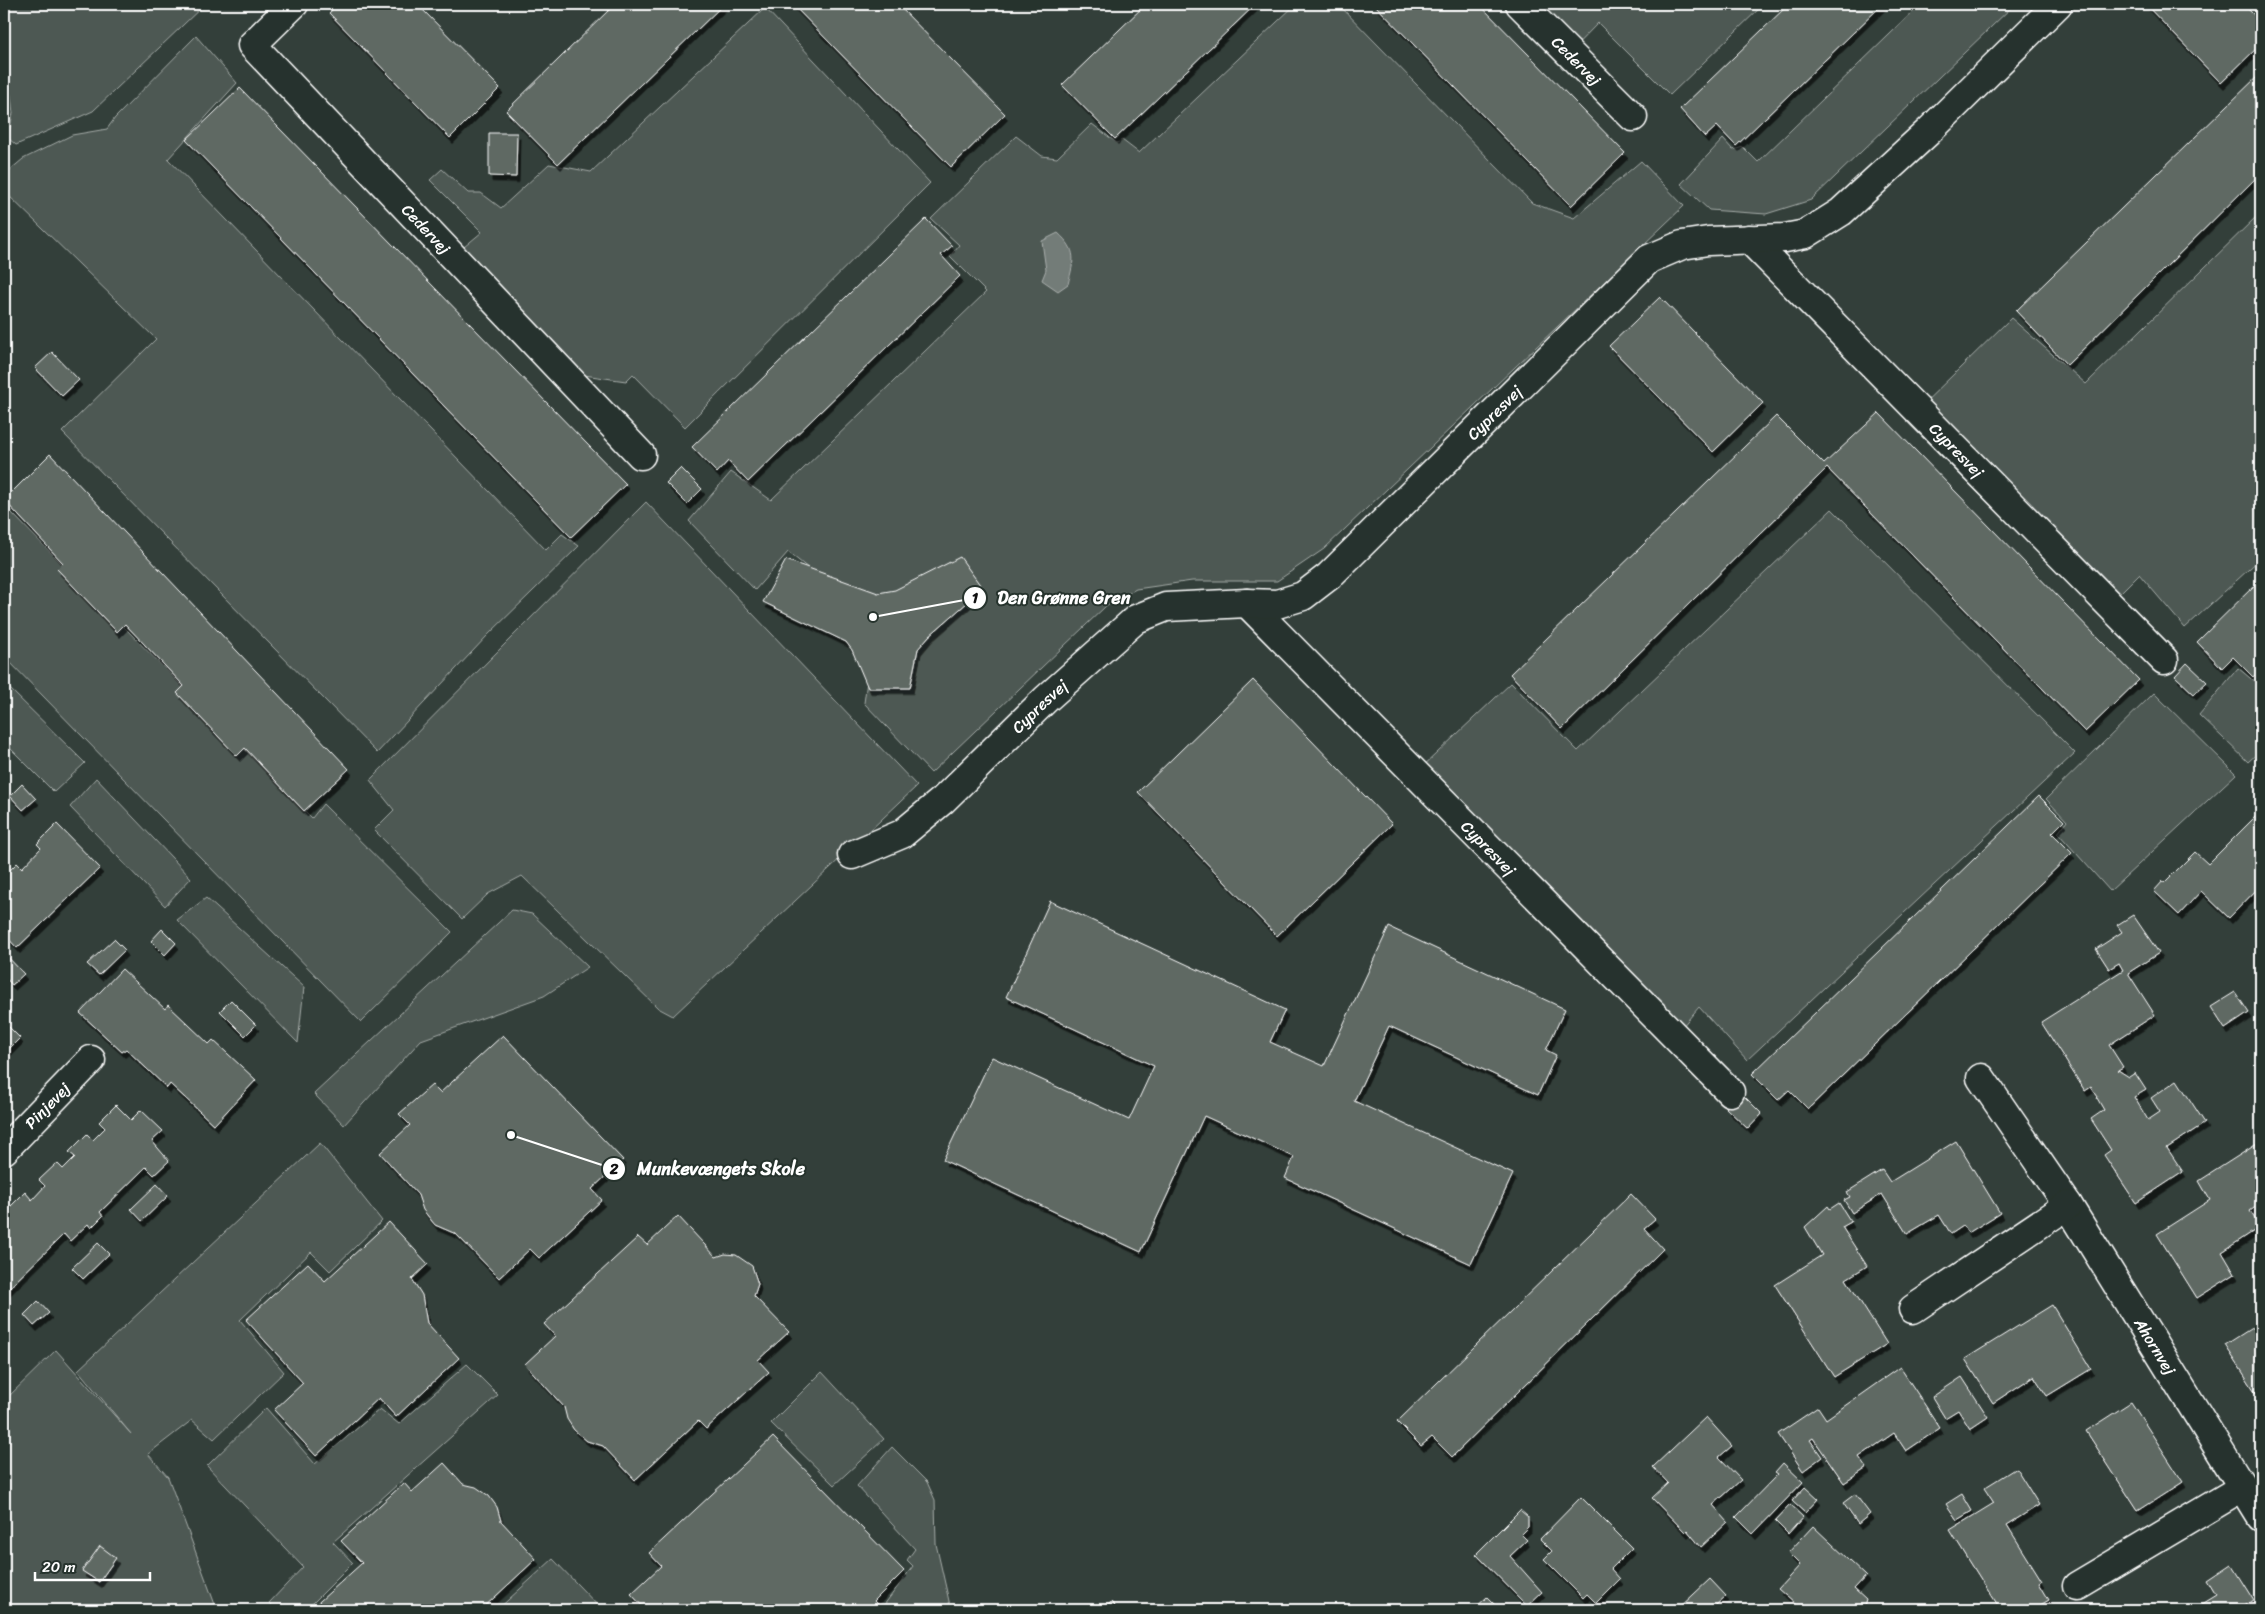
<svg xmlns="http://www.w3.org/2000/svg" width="2265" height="1614" font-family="Sriracha,sans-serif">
  <defs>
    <filter id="shadow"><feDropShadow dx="3" dy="5.5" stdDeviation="0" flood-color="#0009"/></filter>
  </defs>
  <rect width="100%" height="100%" fill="#333f3a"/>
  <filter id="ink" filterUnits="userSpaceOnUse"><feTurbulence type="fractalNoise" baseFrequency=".02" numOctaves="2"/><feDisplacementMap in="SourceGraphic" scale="10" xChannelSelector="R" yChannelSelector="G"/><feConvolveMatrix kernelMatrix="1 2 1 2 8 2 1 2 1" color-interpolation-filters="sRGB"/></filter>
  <g filter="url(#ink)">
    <!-- green -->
    <g fill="#4d5853" stroke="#a6aca9">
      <path d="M4 4H205L93 111 16 145 8 138 13 113 4 42Z"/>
      <path d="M1296 4H1338L1532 203 1574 218 1641 161 1684 206 1324 549 1277 581H1192L1136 589 1107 605 931 773 864 703 875 622 788 552 755 590 689 521 731 472 771 500 986 292 950 256 959 245 931 219 1016 136 1042 156 1057 158 1092 124 1117 143 1122 140 1139 153Z"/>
      <path d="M1502 4H1764L1670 95 1598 23 1561 61Z"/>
      <path d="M1921 4H2015L1811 200 1766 214 1709 210 1681 184 1723 139 1733 150 1743 147 1758 162Z"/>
      <path d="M765 8 930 183 685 427 633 374 626 381 577 374 458 252 482 232 430 180 442 169 468 193H481L501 208 549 164 591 172Z"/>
      <path d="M196 36 237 83 168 159 546 550 562 534 579 546 487 636 377 753 62 432 156 339 4 191V175L23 159 72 135 107 129 115 118Z"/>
      <path d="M2261 212V558L2185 628 2139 574 2099 614 1906 421 2011 318 2086 384Z"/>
      <path d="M646 502 917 786 673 1016 658 1008 522 876 488 894 462 919 374 830 394 810 370 780Z"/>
      <path d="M4 505 312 818 323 804 452 932 361 1022 4 656Z"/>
      <path d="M1832 509 2075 753 1747 1060 1699 1007 1682 1027 1419 770 1511 683 1578 751Z"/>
      <path d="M2238 668 2261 687V750L2248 762 2199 715Z"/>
      <path d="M4 683 85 763 54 792 4 742Z"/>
      <path d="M2154 693 2236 774 2110 891 2058 833 2067 821 2046 799Z"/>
      <path d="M96 778 191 878 165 906 70 807Z"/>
      <path d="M206 898 304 987 298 1043 177 920Z"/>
      <path d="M512 910 532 914 588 967 544 996 421 1040 344 1125 314 1094Z"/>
      <path d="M320 1143 382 1221 330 1271 311 1252 240 1320 284 1372 214 1439 192 1420 148 1454 168 1477 217 1610H4V1401L56 1350 131 1434 78 1370Z"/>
      <path d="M467 1364 498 1395 333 1542 353 1563 306 1610H276L269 1603 303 1567 207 1466 266 1408 315 1464 380 1409 399 1424Z"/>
      <path d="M822 1372 884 1439 834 1485 771 1423Z"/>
      <path d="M892 1447 927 1482 935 1500 936 1544 951 1610H886L884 1605 913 1566 907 1560 915 1549 857 1486Z"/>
      <path d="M553 1559 602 1610H497Z"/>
    </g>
    <!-- water -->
    <path fill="#737b78" stroke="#abb0ae" d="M1058 233C1078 251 1074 260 1068 284L1058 291 1042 280 1046 270 1042 241Z"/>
    <!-- building -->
    <g fill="#5f6964" stroke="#fff" filter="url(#shadow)">
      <path d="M338 4H417L500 88 450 138 329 13Z"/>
      <path d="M615 4H724L558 164 506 111Z"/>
      <path d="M792 4H897L1005 114 951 167Z"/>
      <path d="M1146 4H1256L1115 139 1062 85Z"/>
      <path d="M1374 4H1479L1625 153 1571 206Z"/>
      <path d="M1789 4H1883L1736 146 1717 126 1705 137 1680 109Z"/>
      <path d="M2145 4H2243L2261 22V44L2221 83Z"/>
      <path d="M2261 73V173L2067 365 2016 311Z"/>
      <path d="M240 88 626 484 571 537 186 140Z"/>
      <path d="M489 133H517L516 177 489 176Z"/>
      <path d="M926 219 952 246 941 255 960 276 748 482 728 461 717 473 692 447Z"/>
      <path d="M1660 297 1763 403 1713 452 1609 346Z"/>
      <path d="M52 352 79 380 62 396 35 368Z"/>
      <path d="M1879 413 2139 680 2085 732 1827 468 1562 729 1510 674 1776 416 1824 464Z"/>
      <path d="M50 454 349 769 304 811 245 748 237 756 177 693 184 686 125 624 117 632 57 569 63 563 4 500Z"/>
      <path d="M681 468 702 489 687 504 666 483Z"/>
      <path d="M960 557 983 589 929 636 918 649 910 688H868L852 650 846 642 763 602 786 560 878 593 895 590Z"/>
      <path d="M2261 579V669L2253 677 2233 657 2222 668 2197 642Z"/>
      <path d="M2187 663 2207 682 2194 694 2175 676Z"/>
      <path d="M1253 680 1392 824 1277 936 1138 792Z"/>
      <path d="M22 784 36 799 23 810 10 796Z"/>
      <path d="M2039 796 2064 821 2052 833 2072 853 1808 1109 1789 1090 1778 1100 1752 1074Z"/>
      <path d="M2259 813 2261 816V885L2229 918 2201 891 2179 915 2154 891 2163 881 2164 883 2195 852 2208 864Z"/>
      <path d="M57 824 100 868 17 948 4 934V876L17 863 22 868 41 848 37 844Z"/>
      <path d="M1050 901 1285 1010 1270 1042 1324 1066 1389 927 1565 1009 1546 1050 1556 1055 1538 1095 1389 1026 1354 1101 1513 1174 1471 1264 1285 1178 1294 1157 1204 1116 1141 1252 943 1160 992 1057 1129 1120 1154 1066 1006 997Z"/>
      <path d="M2133 915 2159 953 2128 973 2155 1015 2109 1045 2123 1067 2118 1070 2129 1077 2135 1073 2146 1090 2134 1097 2148 1120 2160 1112 2151 1098 2177 1080 2205 1123 2167 1148 2183 1172 2136 1203 2104 1155 2111 1150 2091 1119 2104 1110 2097 1098 2098 1097 2091 1087 2085 1091 2041 1022 2123 970 2119 963 2109 969 2096 949 2122 932 2117 925Z"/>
      <path d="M162 929 176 943 165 955 151 941Z"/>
      <path d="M114 939 125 950 99 975 87 964Z"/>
      <path d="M4 953 24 974 12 985 4 976Z"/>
      <path d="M122 969 165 1009 168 1005 209 1044 213 1040 256 1080 214 1125 170 1084 167 1088 126 1049 122 1052 80 1013Z"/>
      <path d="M2235 992 2249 1013 2225 1029 2211 1007Z"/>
      <path d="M231 1000 256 1025 245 1036 220 1011Z"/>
      <path d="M4 1022 20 1038 4 1054Z"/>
      <path d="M503 1035 623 1160 592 1189 602 1200 539 1258 530 1249 499 1278 456 1234 435 1225 423 1210 418 1195 380 1153 410 1125 399 1114 432 1085 440 1093Z"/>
      <path d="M1741 1093 1762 1114 1748 1129 1726 1108Z"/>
      <path d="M116 1105 131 1120 141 1110 163 1131 152 1141 169 1161 154 1175 146 1167 100 1212 103 1216 91 1228 88 1224 70 1241 64 1234 4 1293V1202L5 1200 11 1206 25 1192 32 1200 45 1186 39 1180 57 1163 63 1169 75 1157 69 1152 87 1134 93 1140 105 1128 99 1122Z"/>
      <path d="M1956 1141 2000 1213 1968 1233 1963 1226 1951 1234 1939 1215 1907 1234 1882 1194 1852 1213 1844 1200 1850 1197 1847 1192 1882 1170 1890 1182Z"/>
      <path d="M2260 1142 2261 1176 2258 1178 2261 1184V1203L2250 1211 2260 1227 2222 1252 2235 1274 2197 1298 2157 1234 2210 1200 2199 1181Z"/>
      <path d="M157 1184 168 1196 142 1221 131 1209Z"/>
      <path d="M1631 1194 1655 1219 1644 1228 1663 1249 1452 1457 1432 1437 1421 1446 1397 1422Z"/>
      <path d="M1839 1203 1851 1222 1842 1227 1867 1266 1846 1279 1887 1344 1834 1377 1775 1285 1822 1255 1805 1227 1828 1206 1830 1209Z"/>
      <path d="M678 1216 716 1257 725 1254 736 1255 752 1266 758 1284 754 1296 789 1332 758 1360 769 1372 706 1429 698 1421 635 1480 603 1446 587 1441 574 1430 567 1419 564 1407 525 1364 555 1336 544 1324 638 1237 647 1245Z"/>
      <path d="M389 1222 428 1264 412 1279 422 1295 427 1323 459 1358 396 1417 379 1398 316 1456 274 1410 303 1383 246 1320 308 1263 325 1281Z"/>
      <path d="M98 1243 109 1254 83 1279 72 1268Z"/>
      <path d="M38 1301 49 1313 34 1326 24 1315Z"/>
      <path d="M2052 1305 2091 1369 2047 1396 2034 1376 1993 1403 1965 1359Z"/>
      <path d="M2261 1322V1390L2256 1393 2225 1345Z"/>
      <path d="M1900 1367 1940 1428 1906 1451 1894 1433 1859 1457 1867 1468 1844 1483 1813 1438 1810 1440 1822 1457 1803 1471 1778 1434 1818 1407 1826 1419Z"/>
      <path d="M1962 1377 1988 1417 1970 1429 1958 1410 1945 1418 1932 1397Z"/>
      <path d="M2131 1402 2183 1482 2138 1511 2086 1431Z"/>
      <path d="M1706 1417 1732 1446 1719 1457 1741 1480 1713 1505 1728 1522 1701 1547 1687 1530 1685 1532 1652 1498 1668 1483 1653 1467Z"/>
      <path d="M773 1437 904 1571 874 1601 883 1610H646L631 1594 661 1566 649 1553Z"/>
      <path d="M444 1463 463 1484 476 1487 489 1496 497 1507 501 1521 536 1559 481 1610H310L362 1563 341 1541 404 1483 412 1492Z"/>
      <path d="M1783 1463 1803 1482 1753 1534 1736 1517 1778 1474 1775 1472Z"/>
      <path d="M2016 1468 2039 1505 2007 1525 2042 1581 2039 1583 2049 1600 2032 1610H2007L2003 1604 1999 1608 1950 1530 1994 1503 1984 1488Z"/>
      <path d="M1805 1487 1818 1499 1805 1513 1792 1501Z"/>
      <path d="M1855 1494 1870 1514 1858 1524 1843 1503Z"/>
      <path d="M1962 1494 1972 1511 1957 1520 1946 1504Z"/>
      <path d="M1581 1497 1632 1548 1611 1569 1620 1579 1596 1603 1587 1594 1583 1598 1544 1559 1552 1551 1540 1539Z"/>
      <path d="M1790 1505 1803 1517 1788 1534 1775 1521Z"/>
      <path d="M1520 1510 1528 1517V1527L1521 1534 1527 1540 1510 1556 1542 1592 1527 1606 1476 1554Z"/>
      <path d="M1813 1526 1866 1576 1854 1589 1866 1600 1863 1610H1802L1778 1589 1800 1565 1788 1553Z"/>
      <path d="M100 1546 116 1558 99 1582 82 1571Z"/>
      <path d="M2232 1565 2254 1600 2238 1610H2194L2217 1596 2208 1581Z"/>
      <path d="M1710 1579 1726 1596 1716 1605 1719 1610H1677Z"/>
      <path d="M1487 1597 1500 1610H1473Z"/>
      <path d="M1111 1602 1119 1610H1104Z"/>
    </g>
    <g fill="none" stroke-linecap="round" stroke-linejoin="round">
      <!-- minor casing -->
      <g stroke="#fff" stroke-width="31">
        <g id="minor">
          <path id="s1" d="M294 4 252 45 641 455"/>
          <path id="s2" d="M1520 4 1633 117"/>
          <path id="s3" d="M1749 239 2164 660"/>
          <path id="s4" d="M1247 603 1730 1092"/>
          <path id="s5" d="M852 855 902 834 943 800 1046 699 1136 619 1166 607 1247 603 1277 604 1303 596 1329 576 1649 259 1682 245 1708 241 1785 238 1806 234 1841 212 1928 132 2058 4"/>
          <path id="s6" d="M1981 1078 2068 1205 2261 1517"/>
          <path id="s7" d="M4 1150 91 1060"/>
          <path d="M1913 1309 2068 1205"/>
          <path d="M2077 1586 2242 1488"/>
        </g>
      </g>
      <!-- minor -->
      <use href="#minor" stroke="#26332d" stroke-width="28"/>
    </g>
  </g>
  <g text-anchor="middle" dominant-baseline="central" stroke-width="4" stroke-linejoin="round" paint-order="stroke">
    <!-- street labels -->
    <g font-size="16" fill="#fff" stroke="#26332d">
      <text stroke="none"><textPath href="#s2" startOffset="80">Cedervej</textPath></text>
      <text stroke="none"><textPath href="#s1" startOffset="312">Cedervej</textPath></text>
      <text stroke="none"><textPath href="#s5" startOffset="808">Cypresvej</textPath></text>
      <text stroke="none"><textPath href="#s3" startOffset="296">Cypresvej</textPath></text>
      <text stroke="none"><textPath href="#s5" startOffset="242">Cypresvej</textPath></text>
      <text stroke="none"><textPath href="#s4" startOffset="344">Cypresvej</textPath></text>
      <text stroke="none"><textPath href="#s7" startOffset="62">Pinjevej</textPath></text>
      <text stroke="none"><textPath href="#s6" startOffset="320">Ahornvej</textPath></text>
    </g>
  </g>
  <!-- callouts -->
  <path fill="none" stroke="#fff" stroke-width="2" d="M873 617L975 598M511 1135L614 1169"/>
  <g fill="#fff" stroke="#26332d" stroke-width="2">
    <circle cx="873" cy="617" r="5"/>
    <circle cx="511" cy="1135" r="5"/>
    <circle cx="975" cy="598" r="12"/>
    <circle cx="614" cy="1169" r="12"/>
  </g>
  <g font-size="15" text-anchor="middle" font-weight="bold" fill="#111">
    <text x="975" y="603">1</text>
    <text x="614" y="1174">2</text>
  </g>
  <g font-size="18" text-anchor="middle" font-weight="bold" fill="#fff" stroke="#26332d" stroke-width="4" stroke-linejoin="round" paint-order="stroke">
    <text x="1064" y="604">Den Grønne Gren</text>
    <text x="721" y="1175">Munkevængets Skole</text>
  </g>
  <!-- margin -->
  <rect width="2265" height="1614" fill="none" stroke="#26332d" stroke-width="20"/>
  <rect x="10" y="10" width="2245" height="1594" fill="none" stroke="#fff" stroke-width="2" filter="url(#ink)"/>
  <!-- scale -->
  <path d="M35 1572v8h115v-8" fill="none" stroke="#ffffff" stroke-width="2.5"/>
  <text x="42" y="1572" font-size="15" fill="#ffffff" stroke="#26332d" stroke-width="4" paint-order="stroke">20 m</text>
</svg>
